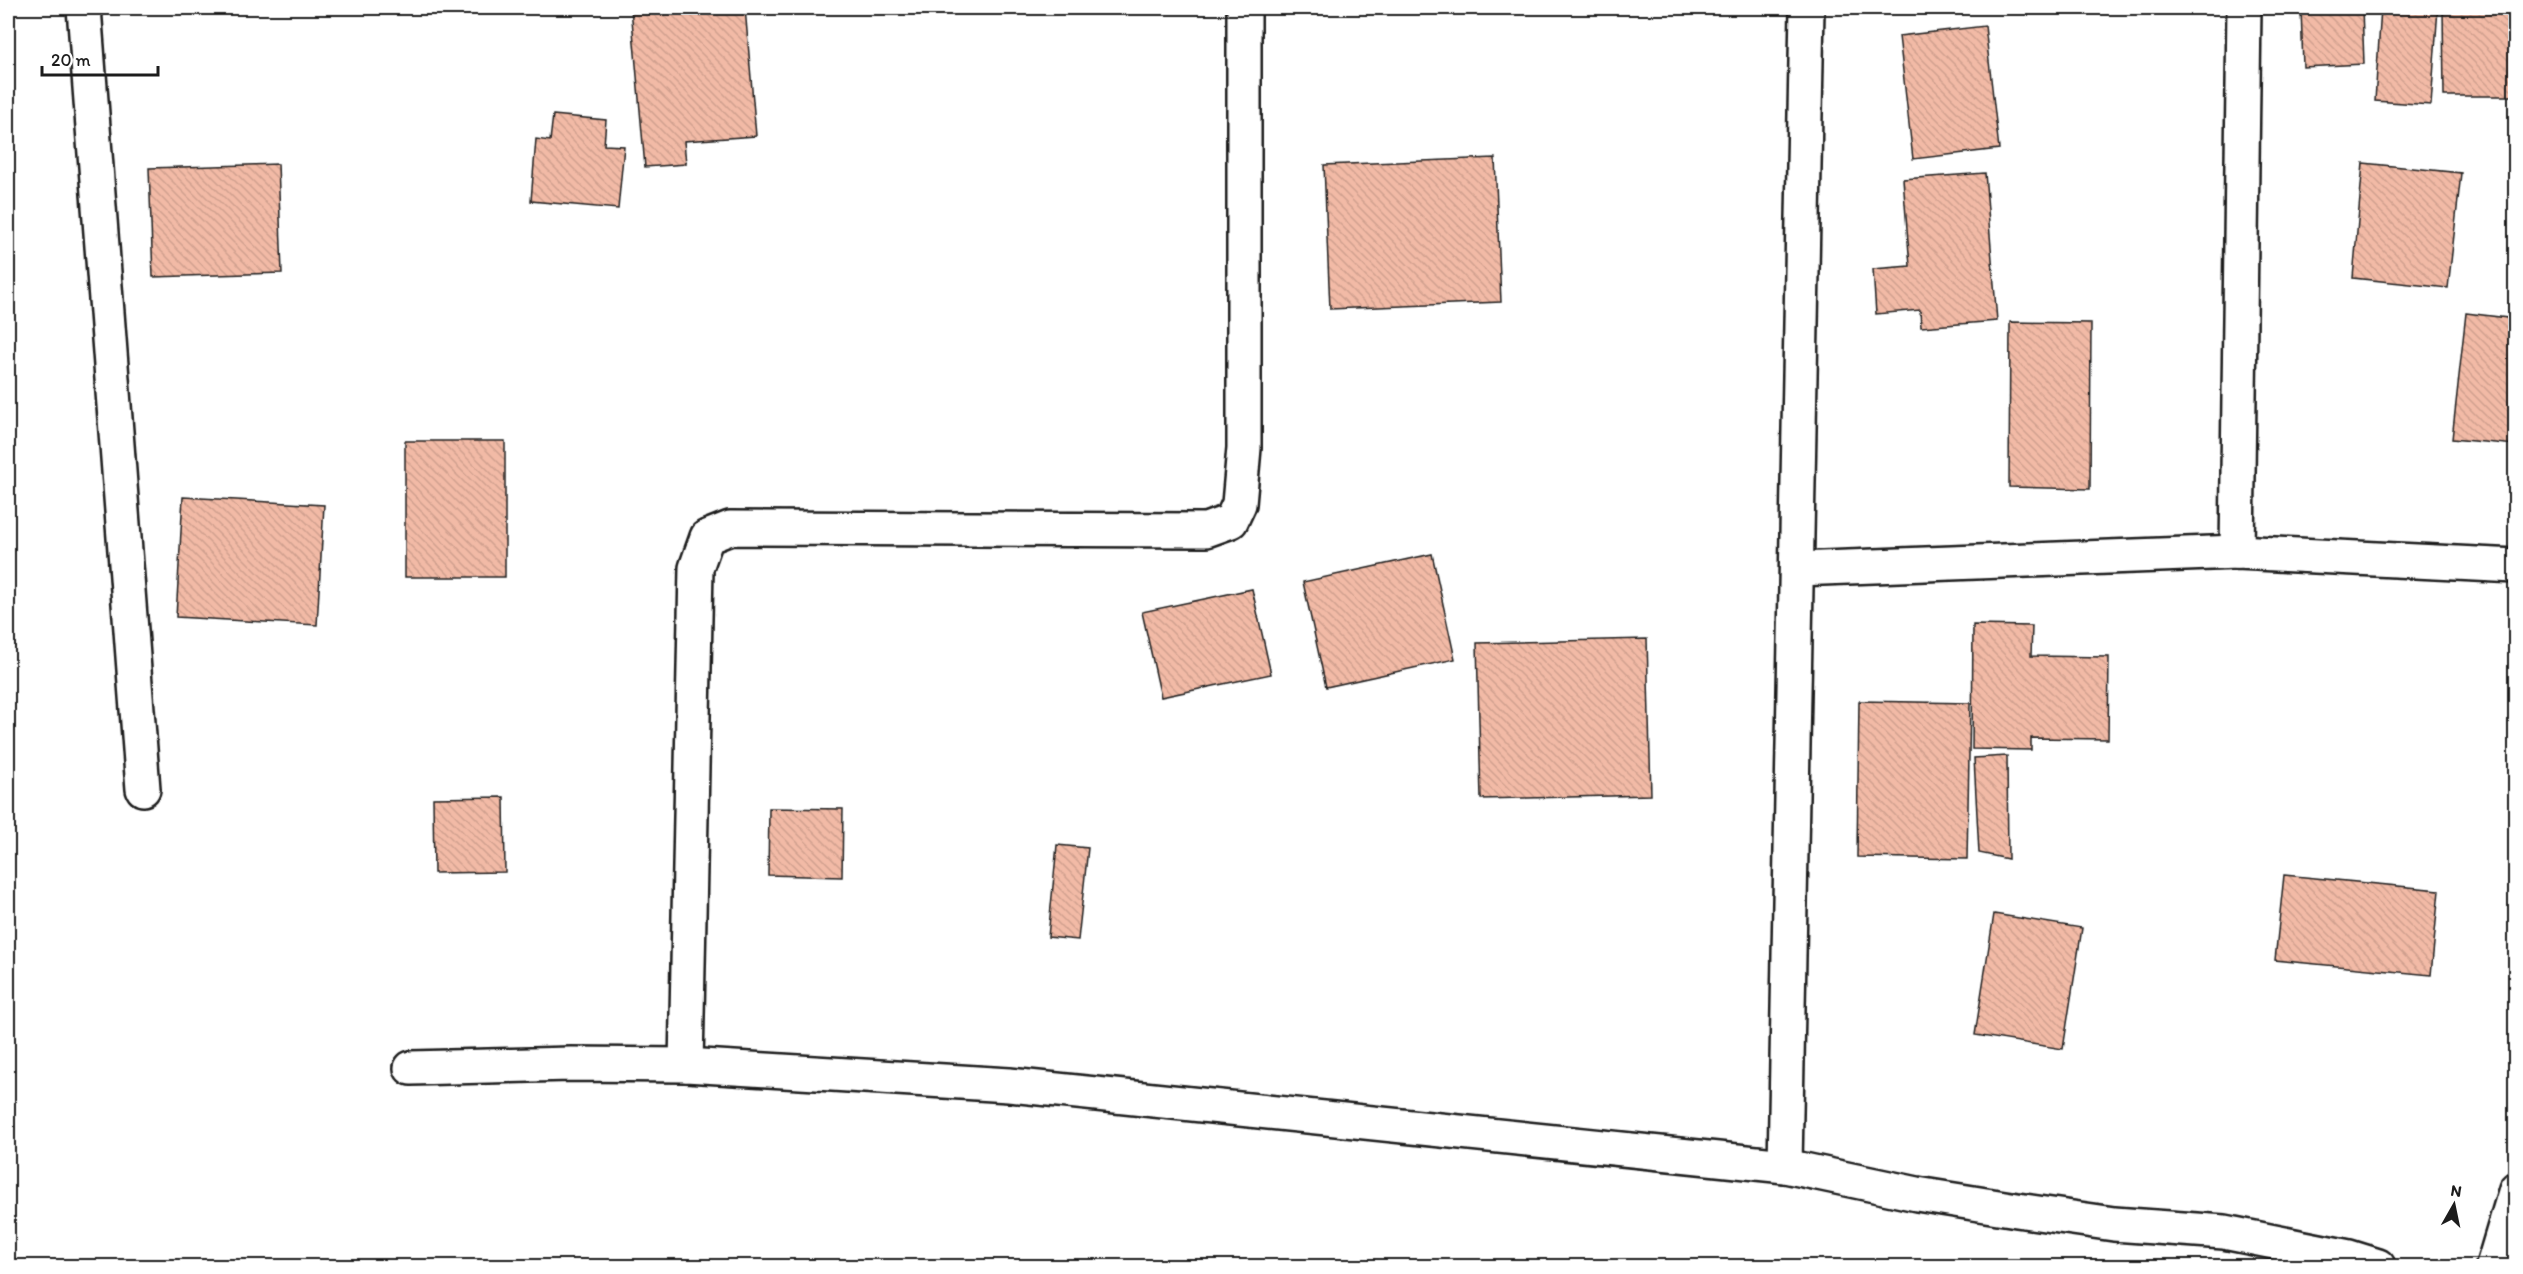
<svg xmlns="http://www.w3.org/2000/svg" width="2523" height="1274" font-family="Itim,sans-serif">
  <defs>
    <pattern id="building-back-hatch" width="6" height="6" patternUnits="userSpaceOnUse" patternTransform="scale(1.5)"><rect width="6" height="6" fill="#f2baa6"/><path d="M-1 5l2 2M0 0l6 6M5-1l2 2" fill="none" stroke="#cf9f8e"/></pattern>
  </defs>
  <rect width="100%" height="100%" fill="#fff"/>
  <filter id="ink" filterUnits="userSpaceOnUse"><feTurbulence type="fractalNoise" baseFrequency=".0167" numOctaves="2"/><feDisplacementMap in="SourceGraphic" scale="12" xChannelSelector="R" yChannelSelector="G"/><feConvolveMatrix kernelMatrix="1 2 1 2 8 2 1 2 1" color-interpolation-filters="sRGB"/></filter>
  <g filter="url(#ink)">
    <!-- building -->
    <g fill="url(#building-back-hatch)" stroke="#1c1c1c" stroke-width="1.5">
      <path d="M631 8H745L756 136 684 141 686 164 645 167Z"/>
      <path d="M2301 8H2362L2364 64 2303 67Z"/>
      <path d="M2381 8H2438L2431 105 2375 101Z"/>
      <path d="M2443 8H2516V96H2444Z"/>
      <path d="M1985 26 1999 149 1913 159 1899 36Z"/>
      <path d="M553 115 606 120 604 145 624 146 618 209 531 201 536 139 550 141Z"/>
      <path d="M1495 158 1501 302 1330 309 1324 165Z"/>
      <path d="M2363 163 2461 173 2448 288 2353 278Z"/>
      <path d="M278 164 282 273 153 277 149 168Z"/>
      <path d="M1985 173 1997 321 1921 327 1920 310 1876 314 1873 269 1910 266 1903 179Z"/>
      <path d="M2466 313 2516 319V445L2452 439Z"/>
      <path d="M2010 322 2091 323 2090 489 2009 487Z"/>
      <rect x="405" y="441" width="100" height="136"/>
      <path d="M183 497 324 505 317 625 176 617Z"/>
      <path d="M1432 554 1455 659 1326 687 1303 582Z"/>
      <path d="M1252 589 1271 674 1161 697 1142 612Z"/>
      <path d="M1973 625 2032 626 2031 656 2109 657 2108 739 2031 738V750L1972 749Z"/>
      <path d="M1647 639 1651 795 1481 799 1477 643Z"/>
      <path d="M1859 701 1970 703 1967 859 1857 857Z"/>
      <path d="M2007 756 2008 859 1979 853 1974 758Z"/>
      <path d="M504 797 505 872 434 873 433 798Z"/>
      <path d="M769 808 843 809 842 877 768 875Z"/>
      <path d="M1057 845 1088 848 1078 940 1048 937Z"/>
      <path d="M2284 875 2439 890 2431 975 2275 960Z"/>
      <path d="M1994 914 2082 928 2063 1049 1975 1035Z"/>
    </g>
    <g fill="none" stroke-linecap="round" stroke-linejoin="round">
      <!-- minor casing -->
      <g stroke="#1c1c1c" stroke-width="38">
        <g id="minor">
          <path d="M84 8 143 789"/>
          <path d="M2237 552 2244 8"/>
          <path d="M1797 569 2237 552 2516 566"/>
          <path d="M686 1065 696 568 707 537 730 528 1206 530 1231 521 1239 504 1244 448V8"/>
          <path d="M411 1068 571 1064 686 1065 1009 1085 1785 1166 1917 1194 2017 1210 2114 1224 2224 1232 2349 1257 2378 1266"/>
          <path d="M1785 1166 1807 8"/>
          <path d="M2493 1266 2516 1189"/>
        </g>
      </g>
      <!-- minor -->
      <use href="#minor" stroke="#fff" stroke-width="33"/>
    </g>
  </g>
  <!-- margin -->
  <rect width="2523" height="1274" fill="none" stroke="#fff" stroke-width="30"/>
  <rect x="15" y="15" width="2493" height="1244" fill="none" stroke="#1c1c1c" stroke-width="2" filter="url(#ink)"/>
  <!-- north arrow -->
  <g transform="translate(2454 1205) rotate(9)" stroke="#ffffff" stroke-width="4.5" paint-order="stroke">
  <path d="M0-4.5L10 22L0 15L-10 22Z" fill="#1c1c1c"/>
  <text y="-9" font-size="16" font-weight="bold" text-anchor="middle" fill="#1c1c1c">N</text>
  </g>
  <!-- scale -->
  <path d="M42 66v9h116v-9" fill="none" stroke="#1c1c1c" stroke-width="3"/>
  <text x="51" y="66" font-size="18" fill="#1c1c1c" stroke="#ffffff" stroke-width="4.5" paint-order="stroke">20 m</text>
</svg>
